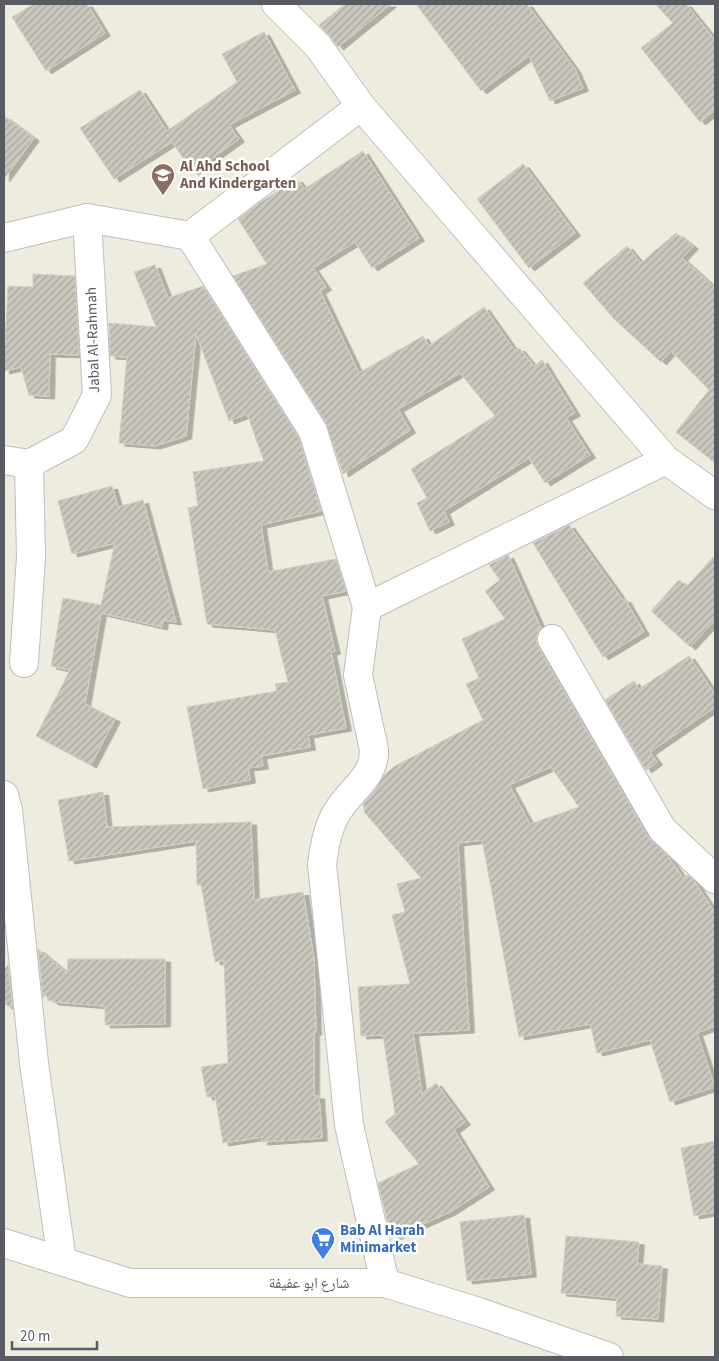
<svg xmlns="http://www.w3.org/2000/svg" width="719" height="1361" font-family="'Source Sans 3','Noto Naskh Arabic',sans-serif">
  <defs>
    <pattern id="building-hatch" width="6" height="6" patternUnits="userSpaceOnUse" patternTransform="scale(1.25)"><rect width="6" height="6" fill="#cac8be"/><path d="M-1 1l2-2M0 6l6-6M5 7l2-2" fill="none" stroke="#a7a59e"/></pattern>
    <filter id="shadow"><feDropShadow dx="5.5" dy="3" stdDeviation="0" flood-color="#0004"/></filter>
  </defs>
  <rect width="100%" height="100%" fill="#edecdf"/>
  <!-- building -->
  <g fill="url(#building-hatch)" stroke="#d3cfbd" fill-rule="evenodd" filter="url(#shadow)">
    <path d="M34 4H87L105 33 46 71 12 17Z"/>
    <path d="M345 4H391L338 47 329 35 319 25Z"/>
    <path d="M416 4H527L575 69 583 88 550 101 529 56 481 91Z"/>
    <path d="M655 4H686L715 40V110L700 122 641 48 673 23Z"/>
    <path d="M264 32 295 90 229 125 239 139 193 172 172 142 114 179 80 128 140 90 167 131 237 82 222 54Z"/>
    <path d="M4 116 34 138 4 179Z"/>
    <path d="M363 151 419 238 372 268 355 242 313 268 326 287 320 291 359 373 423 336 429 346 484 307 515 351 519 348 534 366 542 360 575 413 566 418 590 455 545 483 529 458 444 511 449 522 430 531 417 503 427 498 411 469 495 416 460 373 398 409 410 430 343 474 326 423 233 276 267 264 238 219 259 203 297 179 304 189Z"/>
    <path d="M523 164 575 233 529 268 477 199Z"/>
    <path d="M676 233 693 246 682 258 715 288V463L676 432 709 390 671 351 661 362 614 319 583 283 627 246 641 263Z"/>
    <path d="M155 265 168 298 203 286 299 438 321 511 261 525 268 572 336 559 346 591 322 596 335 651 331 652 346 728 308 735 310 747 261 756 263 766 248 768 250 780 203 789 187 707 277 691 275 684 288 682 275 630 207 624 188 508 198 506 193 472 264 461 247 414 229 421 196 334 186 436 155 446 119 443 127 357 110 356 109 323 156 327 134 272Z"/>
    <path d="M33 274 75 276 79 355 50 354 49 396 29 395 21 367 4 371V342H5L8 286 33 287Z"/>
    <path d="M112 486 118 507 143 500 176 622 163 620 162 627 101 613 85 704 115 719 91 765 36 736 70 670 51 666 63 598 101 605 115 543 72 554 58 501Z"/>
    <path d="M569 525 623 600 625 599 644 632 603 657 533 543Z"/>
    <path d="M508 555 541 628 538 632 536 639 538 647 648 837 668 856 683 878 688 875 693 879 715 913V1026L697 1033 715 1087 670 1102 650 1040 597 1053 590 1024 519 1037 482 840 458 843 469 1030 413 1033 422 1094 436 1083 465 1122 454 1130 489 1187 450 1212 394 1237 388 1224 378 1183 419 1164 385 1122 395 1114 383 1035 361 1036 358 987 410 984 392 915 405 912 397 884 421 878 365 813 363 804 374 791 384 775 395 766 483 720 466 684 479 678 462 639 505 619 485 591 500 580 489 565ZM551 767 579 807 530 824 509 785Z"/>
    <path d="M715 555V620L690 647 651 611 679 580 687 586Z"/>
    <path d="M689 656 715 694V707L650 752 657 762 646 770 605 700 634 681 639 689Z"/>
    <path d="M103 792 107 827 251 822 254 900 303 892 314 959 316 1032H314V1096H319L322 1138 262 1142V1137L223 1143 215 1096 207 1097 201 1067 228 1063 224 960 215 962 201 885H197L196 841 69 861 58 800Z"/>
    <path d="M38 949 67 973 68 959H165V1024L105 1025V1006L53 1002 45 995 43 998Z"/>
    <path d="M8 965 13 1010 4 1003V970Z"/>
    <path d="M715 1141V1212L694 1216 681 1148Z"/>
    <path d="M524 1215 531 1274 467 1281 460 1222Z"/>
    <path d="M566 1236 639 1242 637 1264 662 1266 658 1319 616 1316 617 1298 561 1293Z"/>
  </g>
  <g fill="none" stroke-linecap="round" stroke-linejoin="round">
    <!-- street casing -->
    <g stroke="#bdbec5" stroke-width="30">
      <g id="street">
        <path d="M190 236 313 431 367 607 358 675 374 750C375 776 352 789 339 809 328 825 325 844 322 864L349 1125 385 1283"/>
        <path d="M4 238 87 218 190 236 361 106"/>
        <path d="M4 460 29 464 74 440 97 395 87 218"/>
        <path d="M367 607 666 460"/>
        <path d="M552 639 662 829 715 879"/>
        <path d="M24 663 31 557 29 464"/>
        <path d="M4 795 8 810 34 1063 62 1261"/>
        <path d="M4 1243 130 1283H385L479 1312 609 1357"/>
      </g>
    </g>
    <!-- secondary casing -->
    <g stroke="#bcbfc7" stroke-width="30">
      <path id="secondary" d="M276 4 318 46 361 106 666 460 715 495"/>
    </g>
    <!-- street -->
    <use href="#street" stroke="#fff" stroke-width="28"/>
    <!-- secondary -->
    <use href="#secondary" stroke="#fff" stroke-width="28"/>
  </g>
  <!-- icons -->
  <defs>
    <g id="school-pin" transform="scale(1.25)"><path d="M0 17L-7.5 6A9.5 9.5 0 1 1 7.5 6Z" fill="#8d6e63" stroke="#fff"/><path d="M0-5L7-2L0 1L-7-2ZM-4 1L0 2.5L4 1V4Q0 6-4 4Z" fill="#fff"/></g>
    <g id="supermarket-pin" transform="scale(1.25)"><path d="M0 17L-7.5 6A9.5 9.5 0 1 1 7.5 6Z" fill="#3f7fe0" stroke="#fff"/><path d="M-6-5.5h2.5l.6 2H6L4.5 2H-2.5L-4.4-4H-6ZM-1.5 3.2a1.3 1.3 0 1 0 .1 0ZM3 3.2a1.3 1.3 0 1 0 .1 0Z" fill="#fff"/></g>
  </defs>
  <g fill-rule="evenodd">
    <use href="#school-pin" x="163" y="175"/>
    <use href="#supermarket-pin" x="323" y="1239"/>
  </g>
  <g text-anchor="middle" dominant-baseline="central" stroke-width="5" stroke-linejoin="round" paint-order="stroke">
    <!-- education labels -->
    <g font-size="15" font-weight="bold" fill="#785e54" stroke="#fff" text-anchor="start">
      <text x="180" y="166">Al Ahd School<tspan x="180" dy="17">And Kindergarten</tspan></text>
    </g>
    <!-- street labels -->
    <g font-size="15" fill="#585b62" stroke="#fff">
      <text transform="translate(93 340) rotate(-92)">Jabal Al-Rahmah</text>
      <text x="309" y="1283">شارع ابو عفيفة</text>
    </g>
    <!-- shop labels -->
    <g font-size="15" font-weight="bold" fill="#366cbe" stroke="#fff" text-anchor="start">
      <text x="340" y="1230">Bab Al Harah<tspan x="340" dy="17">Minimarket</tspan></text>
    </g>
  </g>
  <!-- border -->
  <rect width="719" height="1361" fill="none" stroke="#585b62" stroke-width="10"/>
  <!-- scale -->
  <path d="M12 1341v8h85v-8" fill="none" stroke="#585b62" stroke-width="2.5"/>
  <text x="20" y="1341" font-size="15" fill="#585b62" stroke="#ffffff" stroke-width="4" paint-order="stroke">20 m</text>
</svg>
